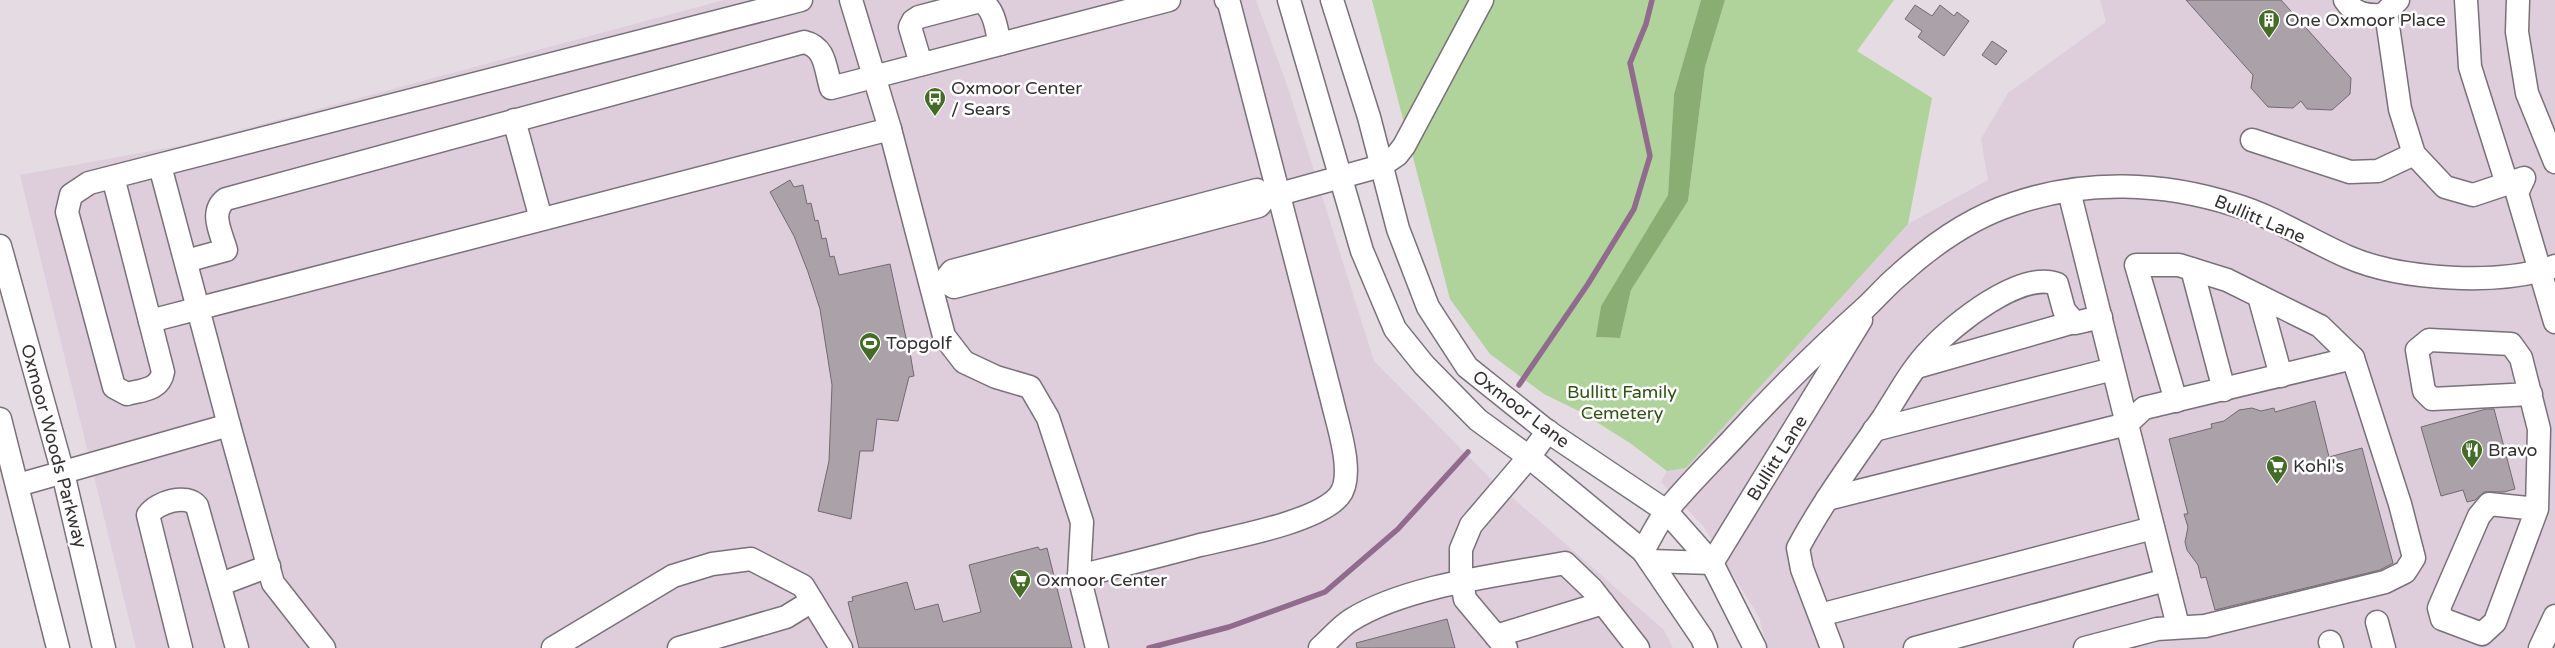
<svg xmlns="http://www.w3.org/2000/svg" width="2555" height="648" font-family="'Varela Round',sans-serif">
  <rect width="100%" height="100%" fill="#e4dbe3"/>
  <!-- built -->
  <g fill="#decedc">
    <path d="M724 0H1256L1288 88 1374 361 1490 478 1664 630 1673 648H136L20 175 184 145Z"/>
    <path d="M2100 0H2555V648H1767L1759 617 1703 526 1661 482 1667 471 1686 468 1908 224 1988 180 1981 139 2008 93 2106 22Z"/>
  </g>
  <!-- green -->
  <path fill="#b0d29b" d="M1372 0H1701L1674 94 1668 195 1601 306 1597 337 1620 338 1631 290 1688 201 1705 67 1725 0H1894L1857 51 1932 98 1908 224 1686 468 1667 471 1630 443 1579 411 1544 394 1490 354 1450 299Z"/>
  <!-- forest -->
  <path fill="#89ad73" d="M1701 0H1725L1705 67 1688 201 1631 290 1620 338 1596 337 1601 306 1668 195 1674 94Z"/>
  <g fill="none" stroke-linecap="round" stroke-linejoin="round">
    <!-- stream -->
    <g stroke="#906b8e" stroke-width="5.5">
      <path d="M1519 385 1588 284 1634 209 1650 156 1630 63 1646 24 1652 0"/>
      <path d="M1149 648 1229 627 1325 592 1398 529 1468 452"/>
    </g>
  </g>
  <!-- building -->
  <g fill="#aaa1a9" stroke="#726971">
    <path d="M2186 0H2281L2351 78 2350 94 2332 110 2307 109 2301 101 2293 108 2268 107 2251 88 2253 75Z"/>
    <path d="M1915 5 1932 16 1940 5 1954 16 1957 12 1969 21 1944 56 1918 37 1922 31 1905 19Z"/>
    <path d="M1992 41 2007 51 1996 65 1982 55Z"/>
    <path d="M790 180 794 187 803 185 807 204 811 203 815 221 818 220 822 239 826 238 830 257 834 256 839 275 890 264 906 338 909 339V347L914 376 909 377 898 421 877 419 873 451H860L851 519 818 511 829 461 832 385 820 309 808 272 794 236 770 192Z"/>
    <path d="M2315 401 2329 457 2362 448 2393 563 2380 570 2215 610 2206 577 2201 578 2198 565 2187 550 2185 542 2188 527 2184 514H2188L2169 439 2212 428 2211 424 2224 421 2239 410 2252 408 2261 411 2274 408 2275 412Z"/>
    <path d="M2486 409H2494L2515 489 2504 492H2484L2475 500 2467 502 2463 490 2441 496 2421 427Z"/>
    <path d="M1038 547 1040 550 1047 548 1072 648H859L848 602 853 601 852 597 907 582 915 610 938 604 943 622 981 612 969 565Z"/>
    <path d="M1447 619 1455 648H1357L1356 643Z"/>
  </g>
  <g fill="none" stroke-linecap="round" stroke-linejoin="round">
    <!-- minor casing -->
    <g stroke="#797179" stroke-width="25">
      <g id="minor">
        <path d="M851 0 890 129 944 336 964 362 996 377 1030 387 1048 418 1082 522 1079 576 1097 648"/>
        <path d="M1289 0 1362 251 1395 329 1424 365 1478 420 1529 457 1643 551 1702 638 1706 648"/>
        <path d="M1332 0 1369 117 1398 229 1428 307 1467 367 1547 431 1666 511 1712 563 1755 648"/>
        <path d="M2345 0C2354 14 2367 16 2383 15L2398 0"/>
        <path d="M2466 0 2470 67 2507 184"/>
        <path d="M2518 0 2517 32 2527 93 2555 162"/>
        <path d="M2386 12 2400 109 2414 154 2445 187 2473 195 2524 178 2517 193 2555 322"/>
        <path d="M921 64 910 27 913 21 919 17 980 1C995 8 996 29 1000 44"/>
        <path d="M514 120 541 219"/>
        <path d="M2252 140 2350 172 2378 171 2414 154"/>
        <path d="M160 166 229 425 273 583 324 648"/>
        <path d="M113 177 163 372C160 390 142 390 127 394L114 387 67 212 71 195 89 183 801 0"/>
        <path d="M0 246 63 473 104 648"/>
        <path d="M186 261 226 250C221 232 209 212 226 199L804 42C826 47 825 68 831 88L1169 0"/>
        <path d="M2192 269 2224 390"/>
        <path d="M944 281 954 287 1259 206 1265 198 1381 166 1397 155 1404 146 1482 0"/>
        <path d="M931 285 944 281 952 271 1257 190 1265 198"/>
        <path d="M2259 296 2281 376"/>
        <path d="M150 321 890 129"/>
        <path d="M1917 367 2074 322"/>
        <path d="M2531 394 2432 399 2424 391 2417 350 2429 340 2511 344 2521 358 2539 429 2537 509 2495 622 2482 634 2442 619 2439 608 2479 516 2489 504 2537 509"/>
        <path d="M2176 401 2136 265H2179L2227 280 2320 326 2353 358"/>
        <path d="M0 419 58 648"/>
        <path d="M1874 430 2113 369"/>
        <path d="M18 485 229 425"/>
        <path d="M1827 499 2127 424 2069 191"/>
        <path d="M1643 551C1651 537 1658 522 1668 509 1687 486 1709 464 1730 442 1773 395 1817 351 1864 309 1876 298 1887 285 1899 275 1932 245 1970 218 2013 204 2085 179 2163 182 2235 205 2275 217 2311 241 2348 257 2401 280 2501 286 2555 266"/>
        <path d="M1650 561 1712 563 1861 320"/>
        <path d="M1079 576C1119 566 1160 556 1200 545 1234 537 1317 522 1339 496 1356 476 1337 423 1332 400L1229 3 1226 0"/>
        <path d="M221 584 269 566"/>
        <path d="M1820 615 2153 528"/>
        <path d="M2377 622 2384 648"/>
        <path d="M1496 636 1603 603"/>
        <path d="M2330 642 2332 648"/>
        <path d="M181 648 148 515C157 502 187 493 197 506L237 648"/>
        <path d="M553 648 673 576 712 564 751 559 803 586 841 648"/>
        <path d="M679 648 786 617 812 601"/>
        <path d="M1320 648C1330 639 1340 627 1351 620 1407 585 1501 575 1565 563L1592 589 1638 648"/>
        <path d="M1506 648 1465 599 1461 576V549L1471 525 1529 457 1548 431"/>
        <path d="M1832 648 1802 569 1798 548C1822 503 1853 461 1883 418 1898 395 1912 368 1931 349 1954 324 2021 270 2057 284L2064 310 2075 323 2101 317"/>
        <path d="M1915 648 2166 580"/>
        <path d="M2085 648 2157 629 2205 626 2385 582 2405 572 2414 558 2400 504 2353 358 2144 408 2127 424 2178 626"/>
        <path d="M2540 648 2555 616"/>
      </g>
    </g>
    <!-- minor -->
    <use href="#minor" stroke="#fff" stroke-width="22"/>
  </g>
  <!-- icons -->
  <defs>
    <g id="building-pin" transform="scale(1.125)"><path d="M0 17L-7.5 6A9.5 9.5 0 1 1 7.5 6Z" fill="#446c27" stroke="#fff"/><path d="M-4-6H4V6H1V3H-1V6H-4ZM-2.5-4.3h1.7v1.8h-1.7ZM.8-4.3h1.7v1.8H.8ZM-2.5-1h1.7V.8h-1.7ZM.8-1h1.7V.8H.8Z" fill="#fff"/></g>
    <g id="bus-pin" transform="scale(1.125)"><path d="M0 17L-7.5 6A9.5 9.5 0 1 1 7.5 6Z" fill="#446c27" stroke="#fff"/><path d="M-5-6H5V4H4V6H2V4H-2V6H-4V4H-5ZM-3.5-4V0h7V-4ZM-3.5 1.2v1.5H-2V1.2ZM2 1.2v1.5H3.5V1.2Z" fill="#fff"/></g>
    <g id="stadium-pin" transform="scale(1.125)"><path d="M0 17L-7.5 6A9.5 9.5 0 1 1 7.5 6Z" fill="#446c27" stroke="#fff"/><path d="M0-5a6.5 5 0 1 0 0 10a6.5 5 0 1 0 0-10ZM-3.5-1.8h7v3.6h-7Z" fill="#fff"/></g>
    <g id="restaurant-pin" transform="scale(1.125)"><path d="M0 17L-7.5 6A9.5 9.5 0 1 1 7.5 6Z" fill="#446c27" stroke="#fff"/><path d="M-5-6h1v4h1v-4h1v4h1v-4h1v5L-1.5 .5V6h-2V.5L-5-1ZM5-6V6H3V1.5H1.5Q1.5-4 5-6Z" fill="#fff"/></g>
    <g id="supermarket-pin" transform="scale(1.125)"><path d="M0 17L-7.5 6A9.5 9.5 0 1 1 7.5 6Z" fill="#446c27" stroke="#fff"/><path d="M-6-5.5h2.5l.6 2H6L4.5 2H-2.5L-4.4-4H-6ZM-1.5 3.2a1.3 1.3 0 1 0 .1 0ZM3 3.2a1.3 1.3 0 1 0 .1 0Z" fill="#fff"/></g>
  </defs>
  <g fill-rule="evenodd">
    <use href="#building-pin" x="2269" y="20"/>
    <use href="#bus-pin" x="935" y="98"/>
    <use href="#stadium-pin" x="870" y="343"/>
    <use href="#restaurant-pin" x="2472" y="450"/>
    <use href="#supermarket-pin" x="2277" y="466"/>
    <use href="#supermarket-pin" x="1020" y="580"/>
  </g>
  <g text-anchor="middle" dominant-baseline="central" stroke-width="5" stroke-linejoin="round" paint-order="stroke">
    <!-- poi labels -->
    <g font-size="18" fill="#343033" stroke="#fff" text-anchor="start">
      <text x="2285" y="20">One Oxmoor Place</text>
      <text x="951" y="88">Oxmoor Center<tspan x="951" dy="21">/ Sears</tspan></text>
      <text x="886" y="343">Topgolf</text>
      <text x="2488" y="450">Bravo</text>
      <text x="2293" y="466">Kohl's</text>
      <text x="1036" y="580">Oxmoor Center</text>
    </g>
    <!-- street labels -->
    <g font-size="18" fill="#343033" stroke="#fff">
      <text transform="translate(2260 219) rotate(23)">Bullitt Lane</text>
      <text transform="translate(1521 409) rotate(37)">Oxmoor Lane</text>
      <text transform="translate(54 446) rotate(75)">Oxmoor Woods Parkway</text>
      <text transform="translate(1777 458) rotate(-58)">Bullitt Lane</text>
    </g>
    <!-- park labels -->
    <g font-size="18" fill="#305215" stroke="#fff">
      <text x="1622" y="392">Bullitt Family<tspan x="1622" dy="21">Cemetery</tspan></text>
    </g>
  </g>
</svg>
